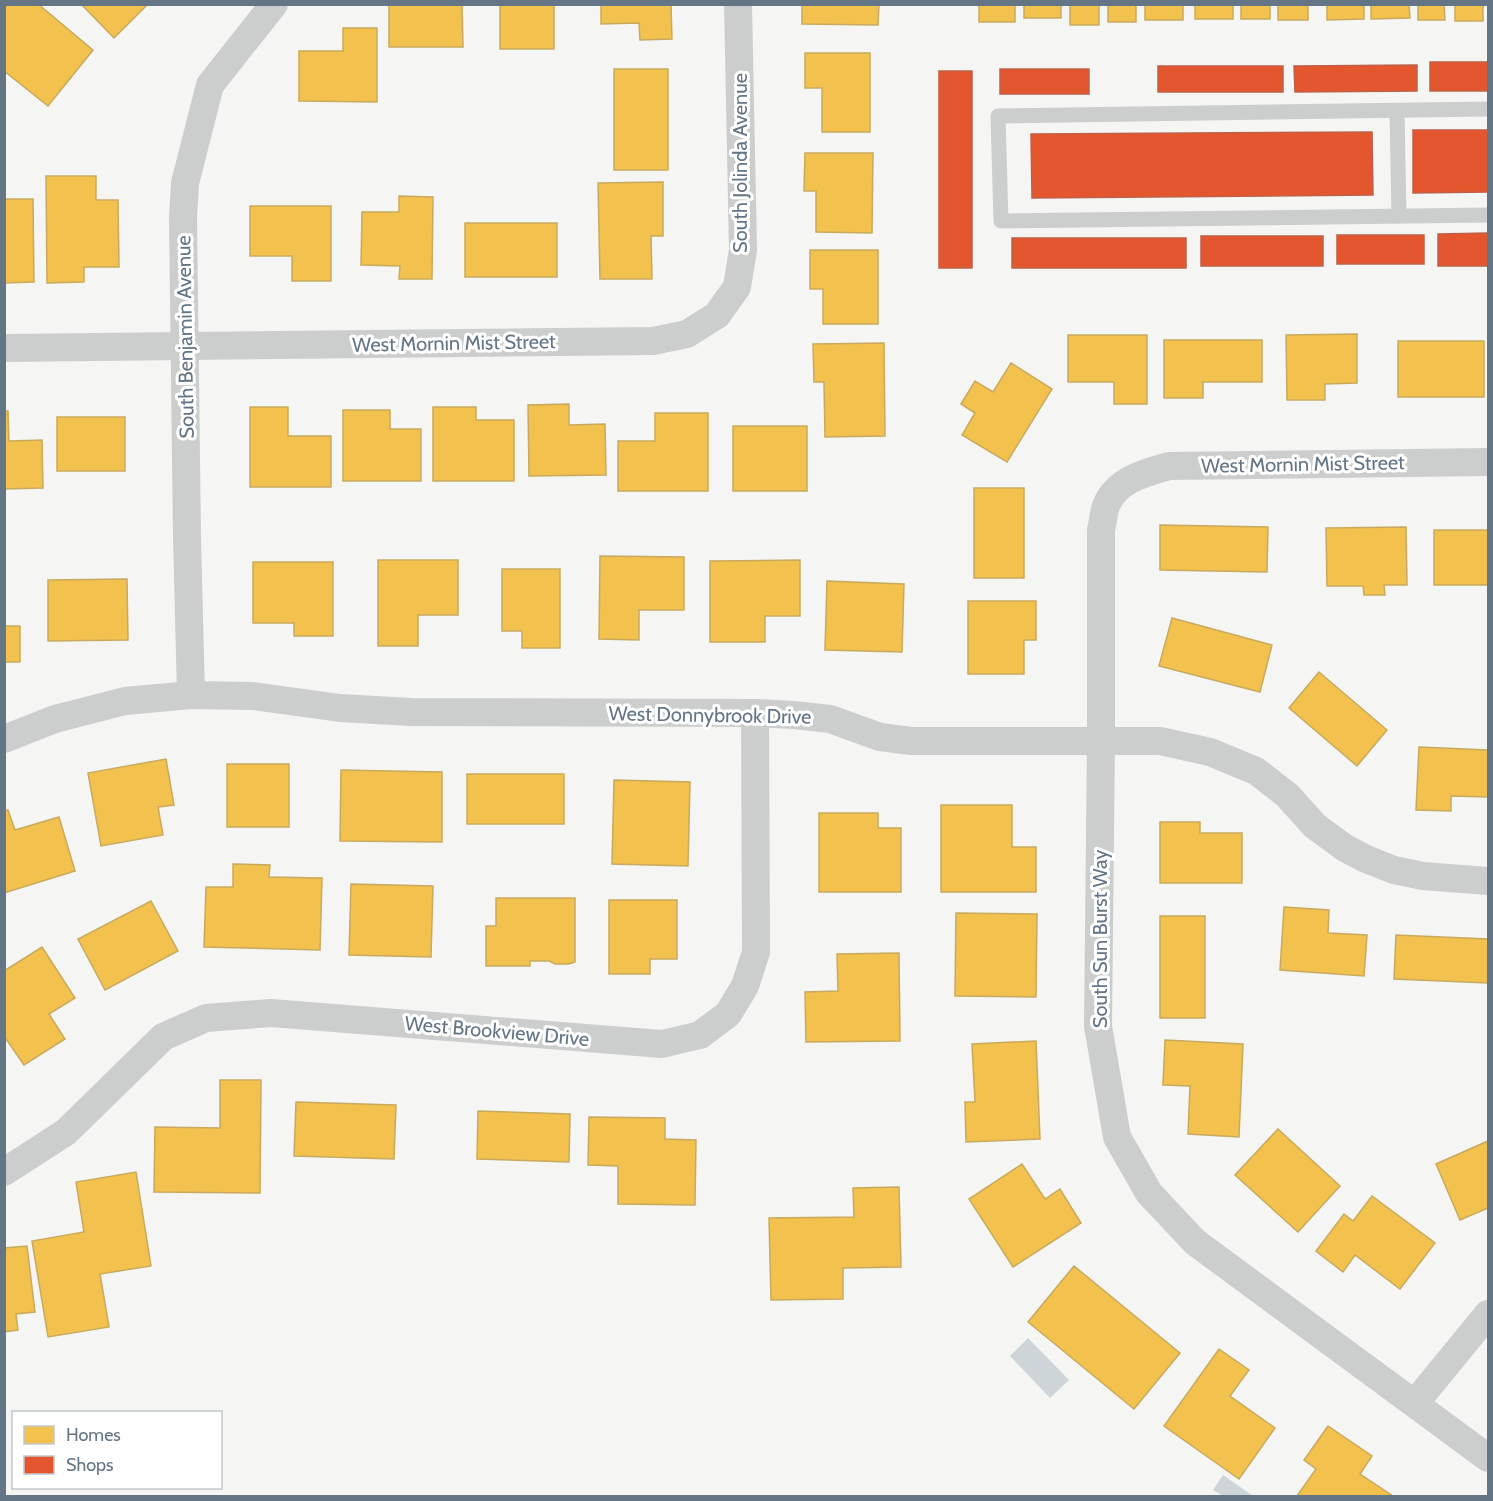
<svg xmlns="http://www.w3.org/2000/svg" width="1493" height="1501" font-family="Cabin,sans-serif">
  <rect width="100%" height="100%" fill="#f5f5f3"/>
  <!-- water -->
  <g fill="#cdd5d8">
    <path d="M1028 1338 1069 1380 1050 1398 1010 1356Z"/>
    <path d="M1223 1475 1253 1496H1223L1213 1490Z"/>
  </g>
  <!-- homes -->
  <g fill="#f2c14e" stroke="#c7aa5e" stroke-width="1.5">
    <path d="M4 4H38L93 50 48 106 4 71Z"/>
    <path d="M81 4H148L114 38Z"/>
    <path d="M389 4H462L463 47H389Z"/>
    <rect x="500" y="4" width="54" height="45"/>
    <path d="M601 4H671L672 39 640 40 639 23 601 24Z"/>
    <path d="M802 4H879L878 25 802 24Z"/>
    <rect x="979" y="4" width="36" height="18"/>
    <rect x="1024" y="4" width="37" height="14"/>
    <rect x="1070" y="4" width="29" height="21"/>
    <rect x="1108" y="4" width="28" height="18"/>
    <rect x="1145" y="4" width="38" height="16"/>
    <rect x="1195" y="4" width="38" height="15"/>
    <rect x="1241" y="4" width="29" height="15"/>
    <rect x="1278" y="4" width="30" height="16"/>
    <path d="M1327 4H1364V19L1327 20Z"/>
    <path d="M1371 4H1409L1410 18 1371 19Z"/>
    <path d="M1418 4H1444L1445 20H1418Z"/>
    <rect x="1455" y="4" width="28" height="17"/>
    <path d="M343 28H377V102L299 101V51H343Z"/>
    <path d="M805 53H870V132H822V88H805Z"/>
    <rect x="614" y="69" width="54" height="101"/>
    <path d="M805 153H873L872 233 816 232V191H804Z"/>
    <path d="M46 176H96V200H118L119 267H84V282L47 283Z"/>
    <path d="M663 182V236H651L652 279H600L598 183Z"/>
    <path d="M399 196 433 197 432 279H399L400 266 361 265 362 212H399Z"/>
    <path d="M4 199H33L34 282 4 283Z"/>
    <path d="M250 206H331V281H292V256H250Z"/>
    <rect x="465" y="223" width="92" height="54"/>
    <path d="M810 250H878V324H823V289H810Z"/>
    <path d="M1357 334V383L1325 384V400H1287L1286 335Z"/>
    <path d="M1068 335H1147V404H1114V382H1068Z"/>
    <path d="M1164 340H1262V382H1203V398H1164Z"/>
    <rect x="1398" y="341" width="86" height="56"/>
    <path d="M884 343 885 436 825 437 824 382H814L813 344Z"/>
    <path d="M1011 363 1052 389 1007 462 962 435 975 413 961 404 975 381 993 392Z"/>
    <path d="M569 404V425L605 424 606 475 529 476 528 405Z"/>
    <path d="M250 407H288V436H331V487H250Z"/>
    <path d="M433 407H476V420H514V481H433Z"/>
    <path d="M343 410H390V429H421V481H343Z"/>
    <path d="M4 411H8L9 441 42 440 43 488 4 489Z"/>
    <path d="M655 413H708V491H618V441H655Z"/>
    <rect x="57" y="417" width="68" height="54"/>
    <rect x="733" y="426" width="74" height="65"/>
    <rect x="974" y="488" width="50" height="90"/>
    <path d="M1160 525 1268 527 1267 572 1160 570Z"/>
    <path d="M1406 527 1407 585H1384L1385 595H1364L1363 586H1327L1326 528Z"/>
    <rect x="1434" y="530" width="54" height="55"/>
    <path d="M600 556 684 557V610H639V640L599 639Z"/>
    <path d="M378 560H458V615H418V646H378Z"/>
    <path d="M800 560V616H765V642H710V561Z"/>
    <path d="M253 562H333V636H294V623H253Z"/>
    <path d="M502 569H560V648H522V631H502Z"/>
    <path d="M127 579 128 640 48 641V580Z"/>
    <path d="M827 581 904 584 902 652 825 650Z"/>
    <path d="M968 601H1036V640H1024V674H968Z"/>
    <path d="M1172 618 1272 645 1260 692 1159 666Z"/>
    <rect x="4" y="626" width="16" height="36"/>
    <path d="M1319 672 1387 730 1357 766 1289 708Z"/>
    <path d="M1419 747 1488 750V797L1451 796V811L1416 810Z"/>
    <path d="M166 759 174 805 158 807 163 835 101 846 88 773Z"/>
    <rect x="227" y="764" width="62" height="63"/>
    <path d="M341 770 442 772V842L340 841Z"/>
    <rect x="467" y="774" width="97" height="50"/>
    <path d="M614 780 690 782 688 866 612 864Z"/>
    <path d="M941 805H1012V847H1036V892H941Z"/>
    <path d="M8 810 15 830 59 817 75 871 4 893V811Z"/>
    <path d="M819 813H878V828H901V892H819Z"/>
    <path d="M1160 822H1200V833H1242V883H1160Z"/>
    <path d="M233 864 270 865 269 877 322 878 320 950 204 947 206 887H233Z"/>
    <path d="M351 884 433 886 431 957 349 955Z"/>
    <path d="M496 898H575V962L569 964H555L549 961H530V966H486V926H496Z"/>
    <path d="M609 900H677V959H650V974H609Z"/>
    <path d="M151 901 178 951 105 990 78 939Z"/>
    <path d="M1284 907 1329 910 1328 933 1367 935 1364 976 1280 970Z"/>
    <path d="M956 913 1037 914 1036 997 955 996Z"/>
    <rect x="1160" y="916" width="45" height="102"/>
    <path d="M1396 935 1488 939V983L1394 979Z"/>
    <path d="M42 947 75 998 49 1014 65 1039 24 1065 4 1036V971Z"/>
    <path d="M899 953 900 1041 806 1042 805 992 838 991 837 954Z"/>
    <path d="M1165 1040 1243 1044 1239 1137 1188 1134 1190 1086 1163 1085Z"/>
    <path d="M1036 1041 1040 1139 966 1142 965 1102H975L972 1044Z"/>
    <path d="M220 1080H261L260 1193 154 1192 155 1127 220 1128Z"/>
    <path d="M296 1102 396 1105 394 1159 294 1156Z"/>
    <path d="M478 1111 570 1114 569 1162 477 1159Z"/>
    <path d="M589 1117 665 1118V1139L696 1140 695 1205 618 1204V1166L588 1165Z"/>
    <path d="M1278 1129 1340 1186 1298 1232 1235 1175Z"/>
    <path d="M1488 1141V1208L1460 1220 1436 1164Z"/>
    <path d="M1022 1164 1045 1199 1060 1189 1081 1223 1013 1267 969 1199Z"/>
    <path d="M136 1172 151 1266 100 1274 109 1327 48 1337 32 1241 84 1232 76 1182Z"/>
    <path d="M899 1187 901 1267 843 1268V1299L771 1300 769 1218 854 1217 853 1188Z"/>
    <path d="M1372 1196 1435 1243 1400 1289 1355 1255 1343 1272 1316 1251 1344 1214 1353 1221Z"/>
    <path d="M27 1246 35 1312 16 1314 18 1330 4 1332V1248Z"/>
    <path d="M1074 1266 1180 1353 1134 1409 1028 1322Z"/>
    <path d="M1219 1349 1249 1370 1230 1396 1275 1428 1239 1479 1164 1426Z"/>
    <path d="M1328 1426 1372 1456 1360 1474 1393 1496H1297L1316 1469 1304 1460Z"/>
  </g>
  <!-- shops -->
  <g fill="#e4572e" stroke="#be6048" stroke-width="1.5">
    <rect x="1430" y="62" width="58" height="29"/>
    <path d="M1417 65V91L1295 92 1294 66Z"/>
    <rect x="1158" y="66" width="125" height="26"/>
    <rect x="1000" y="69" width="89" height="25"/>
    <rect x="939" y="71" width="33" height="197"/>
    <path d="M1413 130H1488V192L1413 193Z"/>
    <path d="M1372 132 1373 195 1032 198 1031 134Z"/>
    <path d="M1488 233V266H1438V234Z"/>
    <rect x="1337" y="235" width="87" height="29"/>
    <rect x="1201" y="236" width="122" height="30"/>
    <rect x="1012" y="238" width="174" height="30"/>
  </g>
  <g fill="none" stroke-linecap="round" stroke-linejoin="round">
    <!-- service -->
    <g stroke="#cccece" stroke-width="15">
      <path d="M1488 109 998 116 1001 221 1488 215"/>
      <path d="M1397 111 1399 216"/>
    </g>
    <!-- minor -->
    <g stroke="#cccece" stroke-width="28">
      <path d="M4 348 653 341 687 334 717 315 737 287 743 250 738 4"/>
      <path d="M1488 462 1169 466C1144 473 1116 480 1106 506 1103 514 1103 523 1101 530V740L1098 1026 1117 1137 1149 1193 1195 1242 1488 1458"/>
      <path d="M191 695 187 537 183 218 185 183 210 85 274 4"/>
      <path d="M4 739 55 719 125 701 191 695 253 696 340 708 411 712 755 713 794 715 830 719 880 737 911 741H1160L1210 752 1256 771 1287 795 1315 826 1345 848 1366 859 1394 870 1423 876 1488 881"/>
      <path d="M4 1172 66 1132 163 1037 206 1018 271 1013 662 1044 700 1035 728 1014 745 986 756 952 755 713"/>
      <path d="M1415 1403 1488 1314"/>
    </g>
  </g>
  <g text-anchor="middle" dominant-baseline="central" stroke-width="6" stroke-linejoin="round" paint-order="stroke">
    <!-- street labels -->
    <g font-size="20" fill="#647585" stroke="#fff">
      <text transform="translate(740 163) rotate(-90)">South Jolinda Avenue</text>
      <text transform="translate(185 337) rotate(-91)">South Benjamin Avenue</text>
      <text transform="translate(454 343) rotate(-1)">West Mornin Mist Street</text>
      <text transform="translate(1303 464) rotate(-1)">West Mornin Mist Street</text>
      <text transform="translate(710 715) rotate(1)">West Donnybrook Drive</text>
      <text transform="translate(1100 939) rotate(-90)">South Sun Burst Way</text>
      <text transform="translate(497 1031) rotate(5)">West Brookview Drive</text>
    </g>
  </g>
  <!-- border -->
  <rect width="1493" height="1501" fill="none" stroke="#647585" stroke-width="12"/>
  <!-- legend -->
  <rect x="12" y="1411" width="210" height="78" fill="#ffffff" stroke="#c1c8ce" stroke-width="1.5"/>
  <rect x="24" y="1426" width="30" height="18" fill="#f2c14e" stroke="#c1c8ce" stroke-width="1.5"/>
  <text x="66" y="1441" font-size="18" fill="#647585">Homes</text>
  <rect x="24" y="1456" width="30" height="18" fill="#e4572e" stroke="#c1c8ce" stroke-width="1.5"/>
  <text x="66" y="1471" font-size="18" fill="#647585">Shops</text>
</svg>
